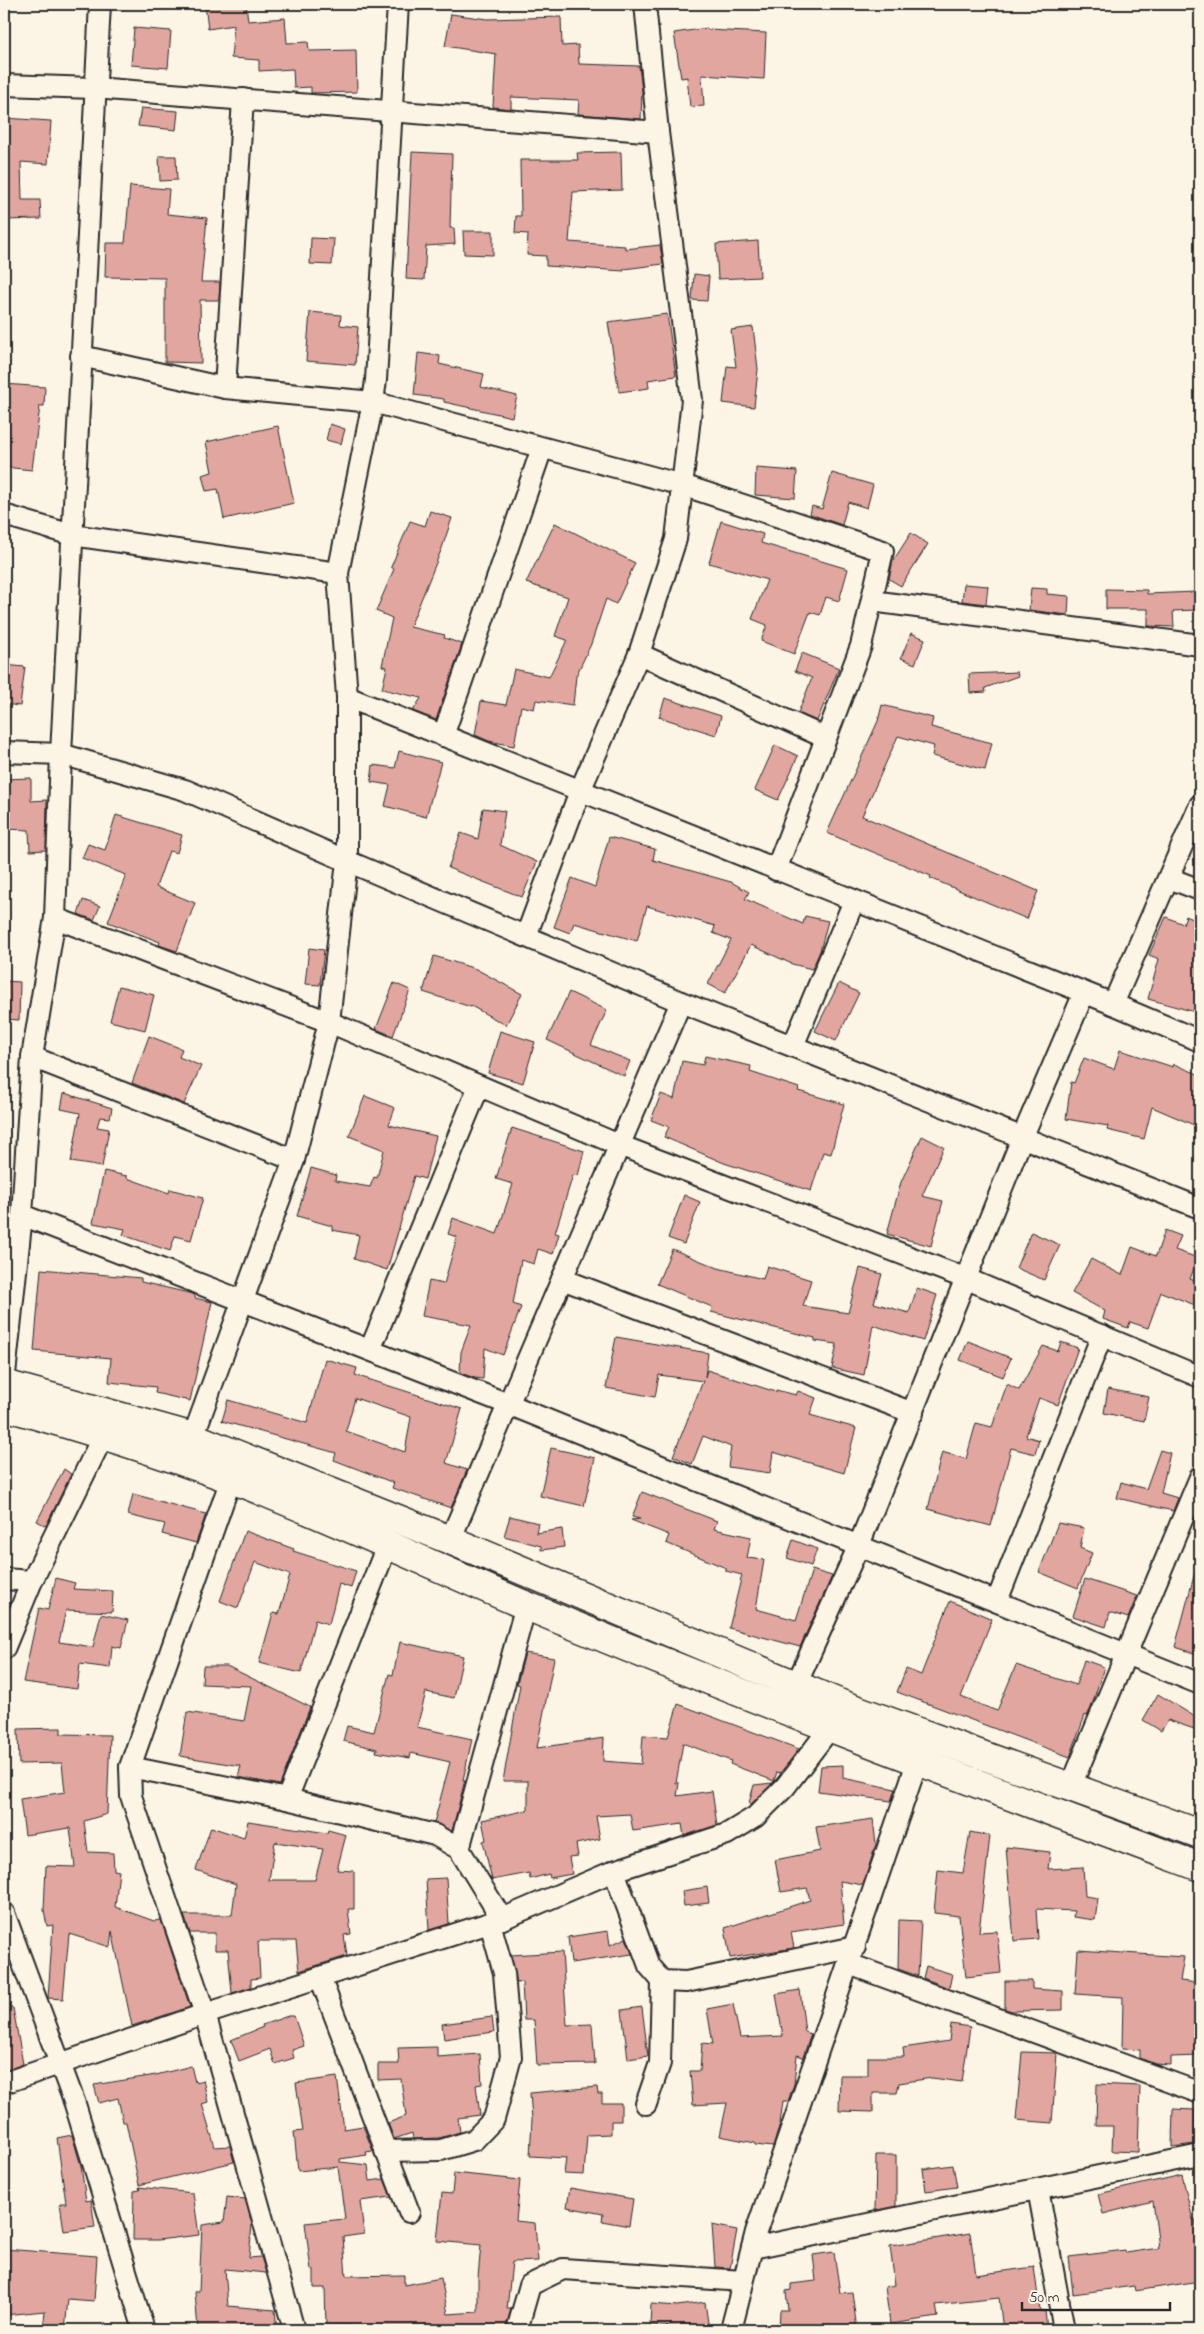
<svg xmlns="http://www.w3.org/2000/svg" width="1204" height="2334" font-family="'Indie Flower',sans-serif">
  <rect width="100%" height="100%" fill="#fcf5e5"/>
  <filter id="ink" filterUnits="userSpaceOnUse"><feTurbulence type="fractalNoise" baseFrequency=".02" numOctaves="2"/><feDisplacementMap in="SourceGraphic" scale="10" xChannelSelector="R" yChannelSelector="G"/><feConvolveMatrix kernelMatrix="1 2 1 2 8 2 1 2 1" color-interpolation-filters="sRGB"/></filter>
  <g filter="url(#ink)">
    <!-- building -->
    <g fill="#e1a6a0" stroke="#2b2b2b" fill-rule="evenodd">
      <path d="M205 4H246L248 21 285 18 287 43 308 42 309 51 356 50 357 92 311 93V87L294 88 293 69 259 71V60L231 58 234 25 208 29Z"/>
      <path d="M451 14 487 19 561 17 562 46 578 45 579 64 639 66 642 91 641 119 578 114 579 100 511 97V109L493 107 496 54 445 46Z"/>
      <path d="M134 28 171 31 168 68 131 65Z"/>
      <path d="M707 28 708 30 766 33 764 79 702 75 704 106 690 107 687 77 681 78 674 33Z"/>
      <path d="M141 108 178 111 176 130 138 126Z"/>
      <path d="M4 118 51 121 48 164 21 162 22 200H40L41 219 5 220Z"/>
      <path d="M412 152 452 154 450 228H454L455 244 426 246 424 280 406 279Z"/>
      <path d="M621 152 622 190 573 192 569 242 625 246V249L660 245 663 264 624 269V271L546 266V256L527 255 528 234 515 233 516 216H521L520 160H578L577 153Z"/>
      <path d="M159 156H176L177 180 160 181Z"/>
      <path d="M130 186 169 189 167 214 207 218 201 282H220L219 300H200L201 363 165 362V278L105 277 106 243H125Z"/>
      <path d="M463 231H493V255L464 254Z"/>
      <path d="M311 238 334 239 332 265 310 264Z"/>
      <path d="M758 241 760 277 718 279 716 244Z"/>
      <path d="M694 274 709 276 707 301 692 300Z"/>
      <path d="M310 312 341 315 340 325 358 327 355 365 306 361Z"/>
      <path d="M667 314 676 376 648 380 649 388 619 392 608 322Z"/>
      <path d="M753 327 758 369 754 407 723 403 727 366 736 367 731 330Z"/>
      <path d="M418 353 440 356 439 364 484 374 481 387 517 396 512 417 444 402V399L414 395Z"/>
      <path d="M4 384 45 387 44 406H40L32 470 4 467Z"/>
      <path d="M330 424 345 429 341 444 326 440Z"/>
      <path d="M278 426 294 503 224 519 218 489 206 491 202 475 212 472 206 442Z"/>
      <path d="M756 468 797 471 795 498 755 495Z"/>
      <path d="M832 473 873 485 867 508 848 502 842 525 810 514 812 506 822 509Z"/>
      <path d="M430 511 452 518 442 548 410 627 445 635 444 638 462 644 436 720 413 711 421 698 382 689 387 667 382 666 392 618 376 611 394 569 391 567 410 521 425 526Z"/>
      <path d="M721 521 763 534 761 543 848 569 839 601 826 597 820 615 810 612 794 654 761 641 767 625 752 619 767 580 709 563Z"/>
      <path d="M555 523 635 563 616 604 606 599 591 644 576 676 573 705 536 700 534 709 521 706 514 746 489 741 475 735 481 701 506 705 514 669 549 677 567 640 555 636 568 597 526 583Z"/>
      <path d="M911 533 928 544 901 586 889 579 893 561Z"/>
      <path d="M964 584 988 586 986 604 962 601Z"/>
      <path d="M1031 588 1047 589V594L1069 596 1068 615 1029 610Z"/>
      <path d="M1106 589 1147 590V594L1196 592 1197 610 1173 611 1174 627 1148 626V609H1106Z"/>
      <path d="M911 633 925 639 915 664 901 658Z"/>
      <path d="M802 653 839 668 817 721 798 713 812 678 795 671Z"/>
      <path d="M4 665 25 667 20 706 4 704Z"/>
      <path d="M1017 672 1018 676 985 688 986 692 970 693 969 674Z"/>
      <path d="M665 698 721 716 716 735 659 717Z"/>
      <path d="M882 705 933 718 931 727 992 743 985 770 932 756 934 746 898 736 862 816 1038 891 1027 919 930 878 931 876 827 833 878 721Z"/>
      <path d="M775 745 798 756 778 800 755 790Z"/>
      <path d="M399 751 441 762 426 817 385 806 390 785 371 782 373 765 395 768Z"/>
      <path d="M31 778V801L47 800 46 850 30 851 29 830 4 829V779Z"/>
      <path d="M483 808 505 811 500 845 537 862 522 897 448 868 461 833 478 839Z"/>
      <path d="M116 815 182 835 177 853 169 851 156 887 195 903 177 951 159 945 160 942 108 922 126 875 82 858 88 844 105 850Z"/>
      <path d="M609 837 655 849 653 860 731 882 749 892 745 899 803 924 805 916 828 921 820 951 812 969 792 964 751 945 725 993 708 984 731 940 713 933 715 926 647 906 637 941 574 923 570 933 554 927 572 878 595 887Z"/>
      <path d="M83 900 100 906 94 920 78 914Z"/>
      <path d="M1186 916 1200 922V995L1195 1012 1148 999 1159 959 1149 955 1166 917 1183 924Z"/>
      <path d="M309 948 324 950 320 985 305 984Z"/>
      <path d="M434 956 476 969 522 994 506 1025 471 1006V1007L423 992Z"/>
      <path d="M4 981 20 982 19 1020 4 1019Z"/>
      <path d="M394 983 410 990 393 1036 376 1029Z"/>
      <path d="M839 983 859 993 836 1041 815 1031Z"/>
      <path d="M119 986 154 995 145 1030 110 1021Z"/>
      <path d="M569 992 607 1010 591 1045 630 1061 624 1076 547 1040Z"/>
      <path d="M500 1031 535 1042 523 1083 488 1073Z"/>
      <path d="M149 1036 182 1049 179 1057 201 1066 184 1104 132 1083Z"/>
      <path d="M1120 1050 1173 1067 1174 1064 1200 1075V1110L1194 1125 1152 1107 1144 1139 1107 1130 1108 1126 1066 1119 1071 1082 1074 1083 1084 1058 1114 1069Z"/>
      <path d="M705 1056 751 1066 750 1072 799 1088 798 1091 844 1104 831 1154 823 1152 811 1191 724 1163 664 1137 669 1127 651 1120 661 1094 674 1099 682 1061 703 1065Z"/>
      <path d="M64 1093 112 1108 110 1118 100 1117 97 1127 109 1129 102 1167 71 1162 80 1113 61 1109Z"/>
      <path d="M365 1096 395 1108 389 1125 436 1136 425 1179 414 1176 387 1270 354 1259 359 1235 332 1230V1226L297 1216 311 1168 336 1175 335 1181 370 1187 374 1177 377 1178 384 1150 349 1136Z"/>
      <path d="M512 1128 584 1151 578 1176 573 1175 555 1233 559 1234 553 1254 538 1249 534 1264 521 1260 513 1304 521 1307 503 1355 485 1348 483 1379 475 1378 460 1373 461 1352 471 1325 422 1316 429 1281 444 1284 457 1237 448 1234 453 1218 497 1234 513 1184 496 1179Z"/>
      <path d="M922 1136 944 1147 922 1196 943 1201 931 1246 887 1234 901 1182Z"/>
      <path d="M104 1171 127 1176V1178L169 1193 170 1189 203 1198 191 1240 175 1236 170 1251 123 1235 125 1229 93 1223Z"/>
      <path d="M684 1195 700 1202 684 1244 668 1238Z"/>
      <path d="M1165 1230 1181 1236 1175 1250 1198 1258 1190 1279 1200 1283V1291L1195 1305 1161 1292 1148 1328 1130 1322 1128 1328 1103 1319 1105 1311 1072 1293 1091 1259 1122 1275 1132 1247 1156 1256Z"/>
      <path d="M1031 1232 1060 1245 1044 1280 1016 1268Z"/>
      <path d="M672 1249 718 1268 763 1279 767 1266 811 1280 803 1306 848 1313 860 1268 882 1274 874 1303 909 1313 917 1288 937 1295 923 1341 873 1325 864 1375 832 1368 837 1344 815 1341V1338L711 1312 712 1307 657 1284Z"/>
      <path d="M41 1269 141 1278V1282L189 1293 195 1295V1298L212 1302 190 1401 155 1393 156 1387 109 1382 111 1358 34 1351Z"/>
      <path d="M616 1337 708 1353 705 1377 707 1370 776 1392V1390L796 1395 798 1391 816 1398 810 1415 856 1428 844 1473 773 1452 770 1473 728 1467 731 1447 703 1436 692 1464 673 1456 703 1381 659 1375 655 1397 606 1388Z"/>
      <path d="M968 1341 1011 1358 1003 1377 960 1360Z"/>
      <path d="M1061 1342 1078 1348 1058 1405 1039 1398 1026 1436 1039 1440 1035 1454 1011 1448 991 1526 928 1509 942 1452 966 1459 976 1423 992 1427 1007 1384 1019 1390 1043 1346 1058 1351Z"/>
      <path d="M325 1359 357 1368 355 1375 462 1409 446 1463 467 1470 451 1508 392 1488 394 1483 334 1460 336 1453 222 1421 228 1400 307 1423ZM355 1398 411 1417 405 1452 346 1431Z"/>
      <path d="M1108 1389 1149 1397 1144 1421 1104 1413Z"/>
      <path d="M551 1448 595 1458 584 1506 540 1496Z"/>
      <path d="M1160 1450 1170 1453 1161 1493 1178 1498 1173 1511 1117 1498 1121 1482 1146 1489Z"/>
      <path d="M64 1469 71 1474 46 1526 37 1521Z"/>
      <path d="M642 1492 717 1521 714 1529 751 1537 747 1558 764 1560 756 1609 796 1620 812 1570 832 1576 800 1647 729 1628 742 1575 726 1571V1568L666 1543 669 1535 631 1520 640 1519 632 1517Z"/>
      <path d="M133 1494 206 1514 196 1543 162 1534 165 1524 128 1515Z"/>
      <path d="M510 1516 538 1523 536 1533 562 1529 564 1547 541 1550V1546L504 1536Z"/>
      <path d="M1058 1523 1084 1528 1080 1548 1092 1553 1078 1588 1039 1572Z"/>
      <path d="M245 1531 294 1549 293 1551 356 1571 351 1588 339 1584 329 1624 315 1620 301 1673 259 1663 273 1613 279 1614 290 1575 255 1562 238 1608 220 1601Z"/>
      <path d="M793 1540 817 1549 811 1566 787 1558Z"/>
      <path d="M1195 1572 1200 1573V1655L1175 1647Z"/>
      <path d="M56 1578 75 1583 73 1589 113 1591 112 1612 66 1610 59 1642 93 1647 101 1614 128 1620 121 1648 112 1646 110 1668 80 1664 77 1689 23 1682 39 1608 48 1610Z"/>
      <path d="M1085 1579 1137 1596 1128 1618 1110 1612 1106 1627 1073 1616Z"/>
      <path d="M950 1601 992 1619 961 1697 997 1711 1016 1665 1076 1685 1084 1660 1104 1667 1091 1708 1087 1716 1085 1715 1070 1757 897 1692 906 1669 921 1675Z"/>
      <path d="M400 1642 463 1656 454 1698 426 1692 417 1727 472 1739 463 1780H465L452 1831 434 1823 450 1762 411 1753 410 1758 376 1752 377 1749 343 1741 347 1726 374 1732 389 1674 393 1675Z"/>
      <path d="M525 1653 554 1658 537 1748 604 1738 603 1761 641 1764 643 1735 668 1737 678 1704 799 1749 780 1773 777 1772 774 1781 730 1764 731 1761 683 1743 676 1783H679L677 1796 712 1791 717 1825 684 1836 682 1824 633 1831 630 1814 596 1816 600 1839 576 1844 578 1856 569 1857 572 1874 550 1878 549 1874 530 1879 529 1873 492 1880 483 1841 486 1840 482 1820 528 1810V1781H503L520 1685 517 1684Z"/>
      <path d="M203 1666H227L310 1707 280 1785 238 1777 241 1766 180 1756 187 1712 244 1721 251 1686 202 1684Z"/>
      <path d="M1158 1694 1200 1720V1731L1168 1720 1161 1731 1143 1720Z"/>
      <path d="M61 1728V1734L110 1735 107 1814 84 1821 88 1852 113 1853 114 1870 119 1871 115 1907 154 1921 161 1920 190 2007 132 2026 112 1931 110 1947 69 1934 63 1999 48 1998 53 1925 47 1926 44 1910 46 1866 75 1867 70 1828 25 1835 20 1799 65 1792 62 1763 19 1764 18 1729Z"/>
      <path d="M843 1765V1778L895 1789 891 1801 818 1791 821 1766Z"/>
      <path d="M773 1783 751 1804 749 1803 754 1785Z"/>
      <path d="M873 1819 876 1844 863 1885 840 1881 844 1924 791 1932 794 1948 730 1958 725 1928 810 1900 807 1888 781 1892 775 1860 820 1851 816 1827Z"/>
      <path d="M248 1821 327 1833 328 1830 346 1835 337 1870 354 1871V1909H348L351 1934 344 1935 347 1956 299 1971 296 1941H258L260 1978 251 1979V1987L232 1993 228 1950H215V1933H190L184 1915H232L236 1884 196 1870 211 1827 244 1838ZM275 1842 323 1849 315 1880H269Z"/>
      <path d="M970 1832 990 1836 979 1932 997 1931 1001 1973 966 1977 959 1916 934 1913 938 1870 963 1873Z"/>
      <path d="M1006 1847 1050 1852 1048 1869 1083 1867 1085 1896 1098 1898 1095 1920 1073 1917 1074 1911 1036 1909 1038 1939 1014 1941Z"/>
      <path d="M446 1878 449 1924 429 1930 426 1879Z"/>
      <path d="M707 1887 709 1903 684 1906 682 1891Z"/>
      <path d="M899 1920 921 1921 918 1976 898 1969Z"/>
      <path d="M608 1931 610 1945 626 1938 632 1954 571 1963 568 1937Z"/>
      <path d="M1078 1950 1184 1957 1180 1981 1199 1983 1194 2023H1197V2041H1200V2056L1171 2057V2065L1155 2064 1140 2058V2050L1122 2049 1123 1997 1075 1994Z"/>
      <path d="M562 1952 567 2025 592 2024 595 2064 537 2065 534 2020H524L522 1982 517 1983 511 1955Z"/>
      <path d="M926 1966 952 1974 949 1988 923 1978Z"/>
      <path d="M1005 1981H1032V1989L1063 1991V2010L1012 2011 1005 2009Z"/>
      <path d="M800 1990 805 2032 811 2034 803 2057 797 2055 794 2084 788 2101H783L780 2124 773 2147 755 2145V2143L720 2136 727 2103 693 2105 690 2071H700L702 2043 713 2044 707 2009 733 2004 740 2038 783 2036 776 1994Z"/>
      <path d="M642 2007 648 2056 628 2059 622 2010Z"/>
      <path d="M4 2008H13L23 2064 4 2071Z"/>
      <path d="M288 2016H294L304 2046 292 2050 294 2058 275 2064 270 2049 239 2061 231 2040 263 2027 262 2025Z"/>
      <path d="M492 2017 494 2032 444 2039 442 2024Z"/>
      <path d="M951 2024 970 2027 962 2082 932 2078 899 2083 897 2093H873V2112L839 2111 840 2075H868V2057H904L903 2048 949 2041Z"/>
      <path d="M437 2047V2057L480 2054 482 2084 476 2085 480 2115 458 2118 460 2132 439 2138 413 2139 412 2133 394 2139 388 2123 406 2116 401 2079 378 2080V2064H399L398 2048Z"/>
      <path d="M1022 2052 1057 2053 1052 2123 1016 2120Z"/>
      <path d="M191 2066 195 2082 203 2080 208 2102 202 2104 215 2147 230 2146 234 2162 139 2185 126 2122H123L118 2098 99 2103 94 2085 156 2075Z"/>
      <path d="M337 2077 344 2129 363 2126 373 2151 366 2152 367 2155 340 2159V2162L368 2165 370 2181 384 2179 391 2197 360 2201 364 2234 343 2237 346 2276 404 2275V2285L441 2278 448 2314 478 2312V2277L481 2245 437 2241 442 2193 452 2194 454 2173 520 2180 516 2221 535 2223 538 2261 512 2262 507 2309H511L505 2330H358V2328L351 2329 350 2325 326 2326 325 2288H314V2270H311L305 2223 345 2219 338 2167 298 2171 294 2132 303 2131 296 2083Z"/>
      <path d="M1097 2084 1140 2086 1138 2152 1112 2151 1113 2126H1096Z"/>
      <path d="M597 2087 598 2094H602V2103H621V2121H611V2134L587 2135 584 2175 564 2174 566 2158 530 2156 532 2119 530 2093Z"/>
      <path d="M1173 2109 1195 2110V2144L1172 2147Z"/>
      <path d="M72 2135 81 2166 86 2201 91 2200 95 2227 64 2231 60 2203H66L57 2138Z"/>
      <path d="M876 2155H896V2206L877 2210H875Z"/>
      <path d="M953 2165 957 2187 926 2191 923 2169Z"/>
      <path d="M1182 2175 1193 2220 1195 2219 1196 2226H1200V2281L1135 2291 1134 2286 1073 2294 1069 2257 1125 2250 1126 2253 1159 2248 1153 2201 1103 2214 1098 2194Z"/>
      <path d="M139 2187 193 2193 199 2235 158 2240H133L134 2191 140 2190Z"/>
      <path d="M570 2188 633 2199 629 2226 602 2221 603 2214 567 2207Z"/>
      <path d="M227 2197 245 2199 252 2224 249 2258 261 2257 266 2273 225 2269 228 2306 275 2310 277 2330H198L195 2292 199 2291 202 2225 224 2222Z"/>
      <path d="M712 2225 737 2230 730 2268 715 2267Z"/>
      <path d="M970 2233 976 2275 1034 2267 1040 2311H1045L1047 2330H1003L999 2298 936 2305 938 2317 890 2324 885 2287 895 2285 890 2246Z"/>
      <path d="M4 2249 97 2256 94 2301 68 2299 65 2330H43L45 2311 4 2315Z"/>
      <path d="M834 2252 840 2293 852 2292 857 2330H779L780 2310H788L786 2291 791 2290V2284L816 2281 813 2255Z"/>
      <path d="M705 2302 709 2330 650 2325 651 2304 677 2306Z"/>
    </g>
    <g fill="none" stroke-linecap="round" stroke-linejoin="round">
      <!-- minor casing -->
      <g stroke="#2b2b2b" stroke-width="24">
        <g id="minor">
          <path d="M4 85 94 88 658 132"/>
          <path d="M81 356 225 388 373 402 682 485 883 551 861 646 776 870"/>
          <path d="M225 388 243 99"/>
          <path d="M4 515 72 535 338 573"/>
          <path d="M872 601 1200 645"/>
          <path d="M639 654 826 738"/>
          <path d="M347 697 1113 1004 1200 1041"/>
          <path d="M443 736 542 448"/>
          <path d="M4 752 61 754 185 790 347 861 681 1002 1200 1208"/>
          <path d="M1169 878 1200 890"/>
          <path d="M55 918 329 1022 619 1145 967 1279 1200 1377"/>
          <path d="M526 936 580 791 639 654 676 539 692 400 658 132 645 4"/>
          <path d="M1113 1004 1200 805"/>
          <path d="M793 1046 854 901"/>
          <path d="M32 1057 294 1160"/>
          <path d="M22 1215 508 1404 1200 1684"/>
          <path d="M562 1279 913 1413"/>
          <path d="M370 1350 479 1086"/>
          <path d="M4 1384 22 1215 32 1057 55 918 61 754 100 4"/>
          <path d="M193 1437 294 1160 329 1022 347 861V697L338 573 373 402 376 380 398 4"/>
          <path d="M231 1479 130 1767 131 1796 205 2014 294 2330"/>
          <path d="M450 1540 681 1002"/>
          <path d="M4 1579 32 1581"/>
          <path d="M997 1601 1102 1335"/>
          <path d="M4 1649 32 1581 104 1434"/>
          <path d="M796 1685 859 1545 1022 1138 1084 993"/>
          <path d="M130 1767 287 1799 435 1835 459 1849 502 1919"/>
          <path d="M1071 1786 1200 1477"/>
          <path d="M287 1799 388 1543"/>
          <path d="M459 1849 526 1605"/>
          <path d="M614 1871 649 1966 662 1981 686 1982 855 1947"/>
          <path d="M4 1913 75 2104 144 2330"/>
          <path d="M849 1964 1200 2093"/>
          <path d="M320 1977 409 2212"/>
          <path d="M4 2083 205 2014 502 1919 614 1871 727 1834 755 1817 785 1787 830 1728"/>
          <path d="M646 2104 660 2063 662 1981"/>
          <path d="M385 2151 441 2150 474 2140 494 2119 511 2057 504 1973 490 1923"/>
          <path d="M1038 2189 1064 2330"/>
          <path d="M752 2248 1200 2155"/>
          <path d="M517 2330 530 2285 563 2269 743 2281"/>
          <path d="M731 2330 756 2232 922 1748"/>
        </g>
      </g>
      <!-- secondary casing -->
      <g stroke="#2b2b2b" stroke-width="31">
        <g id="secondary">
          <path d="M4 1384 193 1437 450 1540 841 1704 1200 1834"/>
          <path d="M4 1406C80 1427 156 1451 231 1479 331 1517 428 1564 527 1606 749 1699 975 1783 1200 1867"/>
        </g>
      </g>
      <!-- minor -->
      <use href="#minor" stroke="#fcf5e5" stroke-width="20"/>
      <!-- secondary -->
      <use href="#secondary" stroke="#fcf5e5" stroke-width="28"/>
    </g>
  </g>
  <!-- margin -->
  <rect width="1204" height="2334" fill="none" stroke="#fcf5e5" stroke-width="20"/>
  <rect x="10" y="10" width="1184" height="2314" fill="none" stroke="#2b2b2b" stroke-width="2" filter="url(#ink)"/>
  <!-- scale -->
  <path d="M1022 2302v8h148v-8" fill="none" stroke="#2b2b2b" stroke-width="2.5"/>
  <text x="1029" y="2302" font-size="15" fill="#2b2b2b" stroke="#fcf5e5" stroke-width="4" paint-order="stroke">50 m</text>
</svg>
